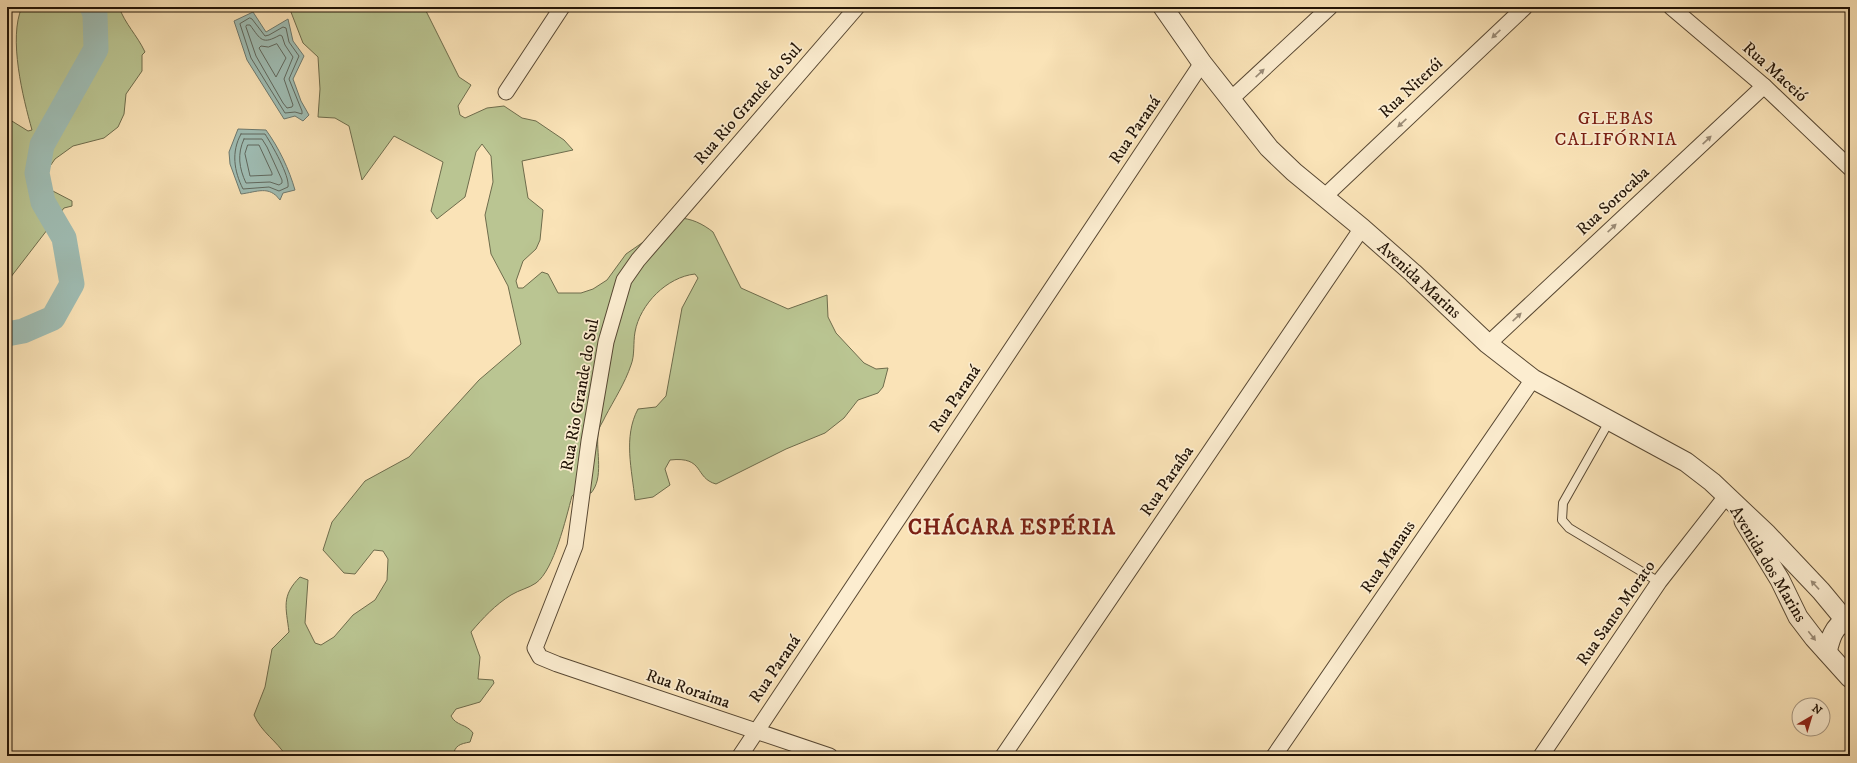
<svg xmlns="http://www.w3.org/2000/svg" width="1857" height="763" font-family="'IM FELL DW Pica',serif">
  <rect width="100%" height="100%" fill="#fae3b7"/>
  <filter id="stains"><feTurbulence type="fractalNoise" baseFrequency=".005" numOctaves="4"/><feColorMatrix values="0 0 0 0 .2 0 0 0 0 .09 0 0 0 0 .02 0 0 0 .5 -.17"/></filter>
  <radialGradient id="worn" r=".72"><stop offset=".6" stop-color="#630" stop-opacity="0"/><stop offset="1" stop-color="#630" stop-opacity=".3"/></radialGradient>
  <!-- green -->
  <g fill="#bac592" stroke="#6e6c4c">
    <path d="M22 7H119C125 24 137 35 145 52L142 55V71L126 94 124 114 118 127 104 138 73 146 55 159 46 172 49 189 72 201V206L64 208 7 282V118L28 131 32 130C23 98 8 38 22 7Z"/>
    <path d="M289 7H424L459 77 471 85 458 106 460 115 465 118 487 108 504 106 522 118 536 121 564 140 573 150 522 161 528 198 543 210 540 240 536 249 523 261 516 281 518 288H523L542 272 548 274 558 293H581L593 289 607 280 626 254 678 218C691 218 703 224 713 232L741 288 788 309 827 295 828 317 836 333 864 363 876 369 888 368 883 387 878 393 858 400 844 418 825 433 786 449 716 484C694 478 705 456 670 460L665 469 670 485 653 497 635 500C632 470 623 437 638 409L656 407 666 396 682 308 698 278 695 274C667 277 640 304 635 332 633 343 635 355 631 365 625 383 614 400 605 417 603 422 598 428 598 434 596 452 604 478 591 493L578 491 572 496C566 518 554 570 536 583 529 588 519 590 511 595 495 605 483 618 471 632L480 657 478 679 493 680 494 683 480 702 456 709 451 716C456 726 467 724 473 733L470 742C460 744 455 745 453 756H286C277 741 261 732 254 715L265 687 272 649 289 632C286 607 281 596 300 577L308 580 305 623 315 643 321 645 334 637 353 615 375 600 387 580 388 559 383 551 374 550 355 574 344 573 323 550 332 522 365 481 409 457 479 380 521 344 508 286 491 254 485 215 493 182 491 156 482 144 476 152 465 197 437 219 431 211 443 162 394 136 362 180 349 126 335 118 318 117 320 89 318 57 303 43Z"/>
  </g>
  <!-- water -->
  <g fill="#9fbdb4" stroke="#6d796f">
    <path d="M253 12 266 32 288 19 293 41 304 56 293 79 301 101 309 115 303 121 295 116 284 119 247 60 234 21Z"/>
    <path d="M238 129 266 130C279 148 289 169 295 190L283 193 280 200C269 185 257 192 241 194L230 164 229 152Z"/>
  </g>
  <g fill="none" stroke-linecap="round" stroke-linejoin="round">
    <!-- shore -->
    <g stroke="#60685e" stroke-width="1">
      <path d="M250 18 252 19 265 36 269 35 283 27 286 28 289 42 299 56 289 79 302 111V114L295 112 285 113 251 58 240 24Z"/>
      <path d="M247 25H250C261 40 262 45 280 35L282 36 285 45 293 57 284 79 293 105 292 107 287 108 283 103 256 56 246 27Z"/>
      <path d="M277 44 286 58 276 77 259 48 261 46 268 47Z"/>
      <path d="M241 134H265C272 145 290 176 288 187L279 191 269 187 243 189C234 171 231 152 241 134Z"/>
      <path d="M244 139H262L267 147 282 180V183L279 185 270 182 246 183C239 168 237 154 244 139Z"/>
      <path d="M248 145H259L272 173V175L250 176 245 154Z"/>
    </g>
    <!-- river -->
    <path stroke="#9fbdb4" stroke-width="25" d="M7 334 23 331 53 318 72 284 64 238 43 202 37 173 42 145 96 49 95 14 92 7"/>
    <!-- service casing -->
    <g stroke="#584833" stroke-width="10">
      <path id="service" d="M1610 420 1563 503 1562 520 1569 528 1659 582"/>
    </g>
    <!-- minor casing -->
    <g stroke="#584833" stroke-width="17">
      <g id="minor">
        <path d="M1671 7 1764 86 1850 168"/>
        <path d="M506 92 562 7"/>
        <path d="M1231 99 1330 7"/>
        <path d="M1324 197 1525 7"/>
        <path d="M1488 344 1764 86"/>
        <path d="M740 756 1202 63"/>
        <path d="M830 756 557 664 540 657 535 648 575 546 589 441 606 342 624 280 638 260 857 7"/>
        <path d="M1003 756 1362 228"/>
        <path d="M1274 756 1533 379"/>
        <path d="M1541 756 1659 582 1727 495"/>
      </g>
    </g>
    <!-- tertiary casing -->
    <g stroke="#584833" stroke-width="21">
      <g id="tertiary">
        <path d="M1163 7 1202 63 1269 148 1294 172 1362 228 1413 273 1488 344 1533 379 1686 462 1712 482 1767 534 1821 591 1850 626"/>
        <path d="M1744 521 1780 580 1798 617 1814 638 1850 678"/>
        <path d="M1827 652C1830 640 1833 627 1845 621"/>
      </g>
    </g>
    <!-- service -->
    <use href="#service" stroke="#fcedd0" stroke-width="8"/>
    <!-- minor -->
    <use href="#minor" stroke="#fcedd0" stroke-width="15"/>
    <!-- tertiary -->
    <use href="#tertiary" stroke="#fcedd0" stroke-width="19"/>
  </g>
  <!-- one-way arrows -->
  <defs><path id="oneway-solid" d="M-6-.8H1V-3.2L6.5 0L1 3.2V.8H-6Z"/></defs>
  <g fill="#9a8b76">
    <use href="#oneway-solid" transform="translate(1496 34) rotate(137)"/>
    <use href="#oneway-solid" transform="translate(1260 73) rotate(-43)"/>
    <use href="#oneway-solid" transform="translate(1402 123) rotate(137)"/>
    <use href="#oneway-solid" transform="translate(1707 140) rotate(-43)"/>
    <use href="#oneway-solid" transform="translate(1612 228) rotate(-43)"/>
    <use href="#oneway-solid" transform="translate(1517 317) rotate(-43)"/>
    <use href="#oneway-solid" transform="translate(1815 585) rotate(-133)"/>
    <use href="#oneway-solid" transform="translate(1812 636) rotate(52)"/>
  </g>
  <g text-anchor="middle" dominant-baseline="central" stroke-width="3.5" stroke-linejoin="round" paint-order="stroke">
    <!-- street labels -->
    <g font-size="17" fill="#221407" stroke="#fcedd0">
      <text transform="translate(1775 72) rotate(42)">Rua Maceió</text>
      <text transform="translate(1411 88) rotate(-43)">Rua Niterói</text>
      <text transform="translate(748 104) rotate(-49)">Rua Rio Grande do Sul</text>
      <text transform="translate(1135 130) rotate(-56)">Rua Paraná</text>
      <text transform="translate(1613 201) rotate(-43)">Rua Sorocaba</text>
      <text transform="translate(1419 280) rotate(42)">Avenida Marins</text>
      <text transform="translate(580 395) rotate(-80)">Rua Rio Grande do Sul</text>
      <text transform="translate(955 399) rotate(-56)">Rua Paraná</text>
      <text transform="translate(1167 481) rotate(-56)">Rua Paraíba</text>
      <text transform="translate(1388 557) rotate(-56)">Rua Manaus</text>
      <text transform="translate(1768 564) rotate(59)">Avenida dos Marins</text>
      <text transform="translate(1616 613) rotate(-55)">Rua Santo Morato</text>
      <text transform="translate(775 669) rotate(-56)">Rua Paraná</text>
      <text transform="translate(688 689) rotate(19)">Rua Roraima</text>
    </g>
    <!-- neighbourhood labels -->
    <g font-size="18" letter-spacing="1" fill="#7a1f14" stroke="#fcedd0">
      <text x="1616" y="119">GLEBAS<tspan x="1616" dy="21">CALIFÓRNIA</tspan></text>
    </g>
    <!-- district labels -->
    <g font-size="21" font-weight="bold" letter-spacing="1" fill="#7a1f14" stroke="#fcedd0">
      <text x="1012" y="528">CHÁCARA ESPÉRIA</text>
    </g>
  </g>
  <!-- margin -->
  <rect width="1857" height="763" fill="none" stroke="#fae3b7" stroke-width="24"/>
  <rect x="8" y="8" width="1841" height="747" fill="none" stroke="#221407" stroke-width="2"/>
  <rect x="12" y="12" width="1833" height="739" fill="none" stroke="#221407"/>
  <!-- north arrow -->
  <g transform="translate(1811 717) rotate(38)"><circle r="19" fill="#fcedd0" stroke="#a59680"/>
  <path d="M0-3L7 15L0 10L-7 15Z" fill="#8f2418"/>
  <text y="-6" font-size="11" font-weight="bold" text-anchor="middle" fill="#221407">N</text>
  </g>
  <rect width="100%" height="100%" filter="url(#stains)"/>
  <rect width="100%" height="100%" fill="url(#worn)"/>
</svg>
